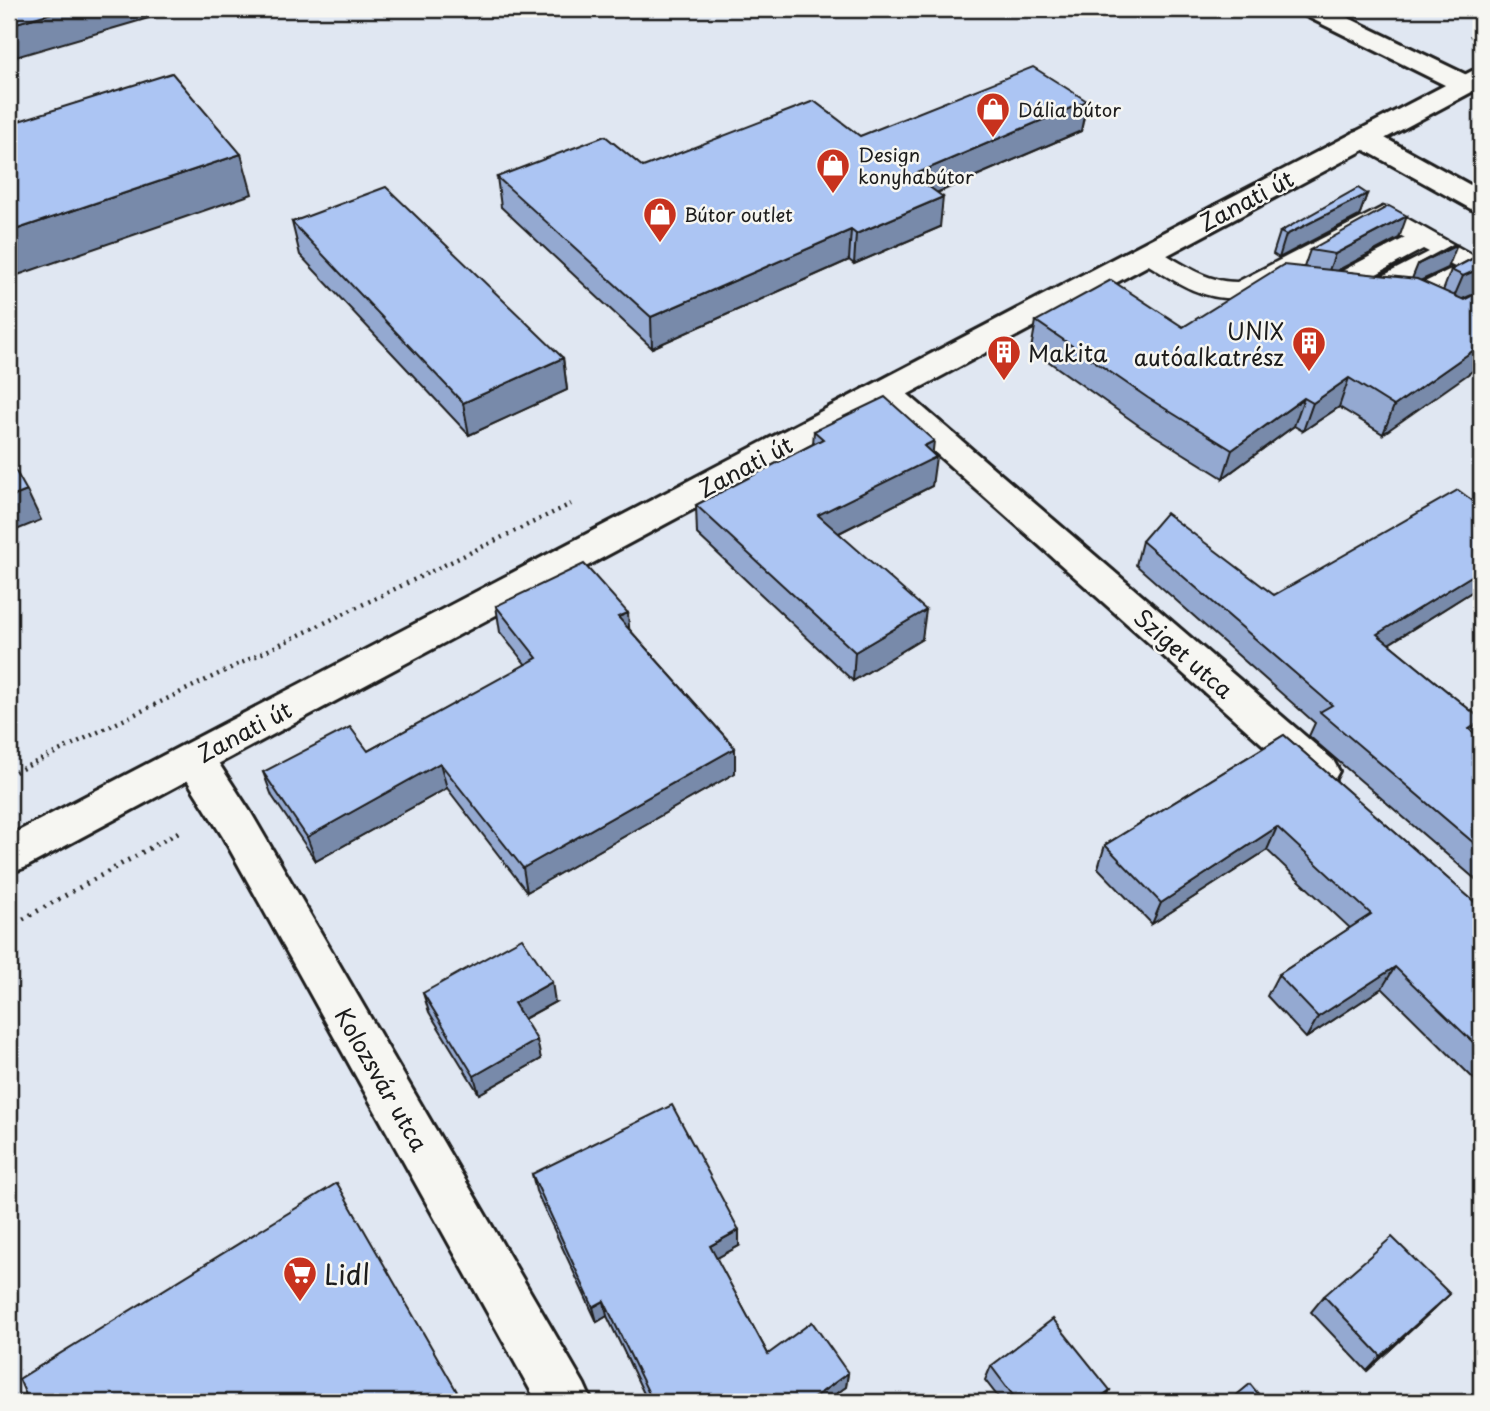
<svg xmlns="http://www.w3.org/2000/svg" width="1490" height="1411" font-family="'Playpen Sans',sans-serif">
  <rect width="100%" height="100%" fill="#e0e7f2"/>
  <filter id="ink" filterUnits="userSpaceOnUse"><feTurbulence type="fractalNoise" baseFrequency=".0143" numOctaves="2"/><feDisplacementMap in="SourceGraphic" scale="14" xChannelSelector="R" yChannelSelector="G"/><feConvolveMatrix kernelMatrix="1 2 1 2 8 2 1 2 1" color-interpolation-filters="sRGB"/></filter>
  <g filter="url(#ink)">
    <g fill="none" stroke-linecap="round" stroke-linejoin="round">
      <!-- lane casing -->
      <g stroke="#1c1c1c" stroke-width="5">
        <path id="lane" d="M1383 207 1392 210 1481 260V279L1474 277C1455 287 1427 310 1405 304L1401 298 1405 292 1455 267 1447 263 1381 298 1372 300 1363 298 1359 292 1363 286 1429 252 1423 249 1341 293 1332 295 1323 293 1319 287 1323 281 1405 238 1383 225 1291 276 1302 278 1306 284 1302 290C1289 293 1277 289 1264 290 1255 291 1247 297 1238 298 1199 301 1169 277 1137 258L1133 253 1137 248 1146 245 1155 248C1182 263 1205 282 1237 282Z"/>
      </g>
      <!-- street casing -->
      <g stroke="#1c1c1c" stroke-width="6">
        <g id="street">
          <path d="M1299 9H1330L1475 79 1479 85 1475 91 1466 93 1457 91 1302 14Z"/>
          <path d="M1364 130 1374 132 1481 191V212L1471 209 1354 144 1350 138 1354 132Z"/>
          <path d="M886 381 897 385 1333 760 1339 771 1333 782 1319 787 1305 782 875 399 870 392 875 385Z"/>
          <path d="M194 742 208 747 251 813 584 1384 592 1402H537L223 837 180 769 174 758 180 747Z"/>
        </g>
      </g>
      <!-- secondary casing -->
      <g stroke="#1c1c1c" stroke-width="6">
        <path id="secondary" d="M1481 69V87L24 868 9 873V836L1472 71Z"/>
      </g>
      <!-- path-far2 -->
      <path stroke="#1c1c1c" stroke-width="3.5" stroke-dasharray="1 3.5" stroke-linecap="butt" d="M1470 37 1481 30"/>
      <!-- path-far1 -->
      <path stroke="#1c1c1c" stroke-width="4.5" stroke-dasharray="2 5" stroke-linecap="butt" d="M9 775 571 504"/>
      <!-- path -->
      <path stroke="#1c1c1c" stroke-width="5" stroke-dasharray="2 6" stroke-linecap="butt" d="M9 927 182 830"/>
      <!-- lane -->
      <use href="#lane" fill="#f6f6f2" fill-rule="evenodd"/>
      <!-- street -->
      <use href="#street" fill="#f6f6f2" fill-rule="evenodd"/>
      <!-- secondary -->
      <use href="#secondary" fill="#f6f6f2" fill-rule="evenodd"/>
    </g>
    <!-- wall -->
    <g fill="#94a9d1" stroke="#1c1c1c" stroke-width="2">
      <path d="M1087 101 1081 131 937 193 940 227 854 264 849 260 652 348 501 207 497 177 643 167 860 136Z"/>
      <path d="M1367 194 1359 216 1279 258 1273 254 1280 232Z"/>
      <path d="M292 222 563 358 567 390 469 435 300 255Z"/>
      <path d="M1399 238 1337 271 1412 279 1448 268 1420 281 1443 291 1451 270 1481 254V291L1462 299 1383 434 1339 407 1303 431 1294 426 1223 478 1141 427 1031 349 1036 321 1183 327 1304 267 1310 250Z"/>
      <path d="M814 431 933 454 932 486 839 533 922 639 853 681 697 534 696 505 813 444Z"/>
      <path d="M1481 507V586L1389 644 1481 719V723L1475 734 1481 739V884L1309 736 1315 723 1136 565 1142 541 1274 595Z"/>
      <path d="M496 606 629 629 735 748V773L527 892 447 788 316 861 272 796 263 772 368 751 526 665 500 632Z"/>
      <path d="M1284 735 1479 906 1481 907V1086L1382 988 1306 1038 1267 996 1278 975 1350 928 1267 850 1152 924 1098 868 1105 845Z"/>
      <path d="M423 993 555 1002 524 1019 541 1059 479 1094 429 1012Z"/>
      <path d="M532 1174 739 1246 716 1258 768 1354 848 1373 846 1387 825 1402H648L607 1316 597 1322 536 1191Z"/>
      <path d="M1324 1296 1434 1309 1367 1371 1311 1312Z"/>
      <path d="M991 1366 1110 1390 1103 1402H1002L985 1380Z"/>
    </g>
    <!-- shaded-wall -->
    <g fill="#788aaa" stroke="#1c1c1c" stroke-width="2">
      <path d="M66 9H168L169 12 9 59V25Z"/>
      <path d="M1087 101 1081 131 910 204 913 175Z"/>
      <path d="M241 154 252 194 9 278V232Z"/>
      <path d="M1367 194 1359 216 1279 258 1286 235Z"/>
      <path d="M943 197 940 227 854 264 856 234Z"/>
      <path d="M1407 216 1399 238 1327 276 1335 254Z"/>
      <path d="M851 230 849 260 652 348 651 317Z"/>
      <path d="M1457 245 1448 268 1409 286 1418 264Z"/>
      <path d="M1481 268V291L1451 304 1463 276Z"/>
      <path d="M1481 345V365L1383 434 1394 406Z"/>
      <path d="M563 358 567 390 469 435 463 403Z"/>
      <path d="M1349 378 1339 407 1303 431 1313 403Z"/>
      <path d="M1304 398 1294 426 1223 478 1232 450Z"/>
      <path d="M934 441 932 459 936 457 932 486 817 544 818 515 924 446Z"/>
      <path d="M27 491 41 520 9 533V498Z"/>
      <path d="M1481 570V586L1366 658 1377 634Z"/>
      <path d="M926 610 922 639 853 681 855 652Z"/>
      <path d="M628 613 630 639 618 617Z"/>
      <path d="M1481 721V723L1469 744V729Z"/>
      <path d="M735 748V773L527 892 523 868Z"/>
      <path d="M440 763 447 788 316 861 307 837Z"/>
      <path d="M1277 827 1267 850 1152 924 1161 903Z"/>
      <path d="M1395 967 1382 988 1306 1038 1318 1017Z"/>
      <path d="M552 982 555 1002 518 1022 514 1003Z"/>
      <path d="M537 1040 541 1059 479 1094 474 1076Z"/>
      <path d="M739 1230V1246L710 1262V1246Z"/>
      <path d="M1450 1294 1434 1309 1367 1371 1381 1356Z"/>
      <path d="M604 1301 607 1316 597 1322 593 1307Z"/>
      <path d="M848 1373 846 1387 825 1402H808Z"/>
      <path d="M1110 1390 1103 1402H1094Z"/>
    </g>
    <!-- building -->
    <g fill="#acc5f3" stroke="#1c1c1c" stroke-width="2">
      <path d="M9 9H66L9 25Z"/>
      <path d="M1033 67 1087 101 913 175 943 197 856 234 851 230 651 317 497 177 605 136 643 167 814 101 860 136Z"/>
      <path d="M172 73 241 154 9 232V124Z"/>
      <path d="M386 187 563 358 463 403 292 222Z"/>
      <path d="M1358 188 1367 194 1286 235 1280 232Z"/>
      <path d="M1389 206 1407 216 1335 254 1310 250Z"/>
      <path d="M1455 244 1457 245 1418 264Z"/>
      <path d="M1481 254V268L1463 276 1451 270Z"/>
      <path d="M1283 265 1417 279 1464 300 1481 291V345L1394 406 1349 378 1313 403 1304 398 1232 450 1148 398 1036 321 1111 280 1183 327Z"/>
      <path d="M885 397 934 441 924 446 936 457 818 515 926 610 855 652 696 505 823 439 814 431Z"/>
      <path d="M9 459 27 491 9 498Z"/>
      <path d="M1458 490 1481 507V570L1377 634 1481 719V721L1469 729 1481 739V849L1320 712 1332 705 1142 541 1166 513 1274 595Z"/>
      <path d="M584 564 628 613 618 617 735 748 523 868 440 763 307 837 263 772 350 727 368 751 537 658 496 606Z"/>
      <path d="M1284 735 1479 906 1481 907V1050L1395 967 1318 1017 1278 975 1371 914 1277 827 1161 903 1105 845Z"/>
      <path d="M522 938 552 982 514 1003 537 1040 474 1076 423 993Z"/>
      <path d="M672 1105 739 1230 710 1246 768 1354 812 1322 848 1373 808 1402H660L659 1401 653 1402 604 1301 593 1307 532 1174Z"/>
      <path d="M337 1183 463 1402H29L19 1379Z"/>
      <path d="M1392 1237 1450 1294 1381 1356 1324 1296Z"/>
      <path d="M1053 1319 1110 1390 1094 1402H1018L991 1366Z"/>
      <path d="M1250 1384 1265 1402H1228Z"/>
    </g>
  </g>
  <!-- icons -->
  <defs>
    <g id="shop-pin" transform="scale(1.75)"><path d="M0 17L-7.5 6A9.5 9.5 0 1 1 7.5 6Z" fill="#c8321e" stroke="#f6f6f2"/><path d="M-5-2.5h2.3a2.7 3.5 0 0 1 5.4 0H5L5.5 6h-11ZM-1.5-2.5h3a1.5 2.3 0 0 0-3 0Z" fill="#fff"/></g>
    <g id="building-pin" transform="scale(1.75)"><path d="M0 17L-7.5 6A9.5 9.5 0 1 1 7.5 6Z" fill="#c8321e" stroke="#f6f6f2"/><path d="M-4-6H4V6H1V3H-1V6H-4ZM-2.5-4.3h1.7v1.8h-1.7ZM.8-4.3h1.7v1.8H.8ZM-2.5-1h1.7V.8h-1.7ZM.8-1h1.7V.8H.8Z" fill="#fff"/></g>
    <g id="supermarket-pin" transform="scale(1.75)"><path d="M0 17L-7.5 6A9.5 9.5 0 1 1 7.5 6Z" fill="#c8321e" stroke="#f6f6f2"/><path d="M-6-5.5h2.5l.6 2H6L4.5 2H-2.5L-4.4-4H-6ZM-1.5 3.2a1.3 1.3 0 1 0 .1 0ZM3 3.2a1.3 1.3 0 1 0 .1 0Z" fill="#fff"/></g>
  </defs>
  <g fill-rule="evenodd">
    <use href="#shop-pin" x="993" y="109"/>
    <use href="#shop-pin" x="833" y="165"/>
    <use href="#shop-pin" x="660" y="214"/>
    <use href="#building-pin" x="1309" y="343"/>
    <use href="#building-pin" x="1004" y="352"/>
    <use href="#supermarket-pin" x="300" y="1273"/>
  </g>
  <g text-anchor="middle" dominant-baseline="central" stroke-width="5" stroke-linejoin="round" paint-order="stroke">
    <!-- far-poi labels -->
    <g font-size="19" fill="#1c1c1c" stroke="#f6f6f2" text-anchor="start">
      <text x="1018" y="109">Dália bútor</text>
      <text x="858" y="154">Design<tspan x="858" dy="22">konyhabútor</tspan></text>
      <text x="684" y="214">Bútor outlet</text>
    </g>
    <!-- street labels -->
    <g font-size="23" fill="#1c1c1c" stroke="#f6f6f2">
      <text transform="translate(1246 200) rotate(-28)">Zanati út</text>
      <text transform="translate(745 466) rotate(-28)">Zanati út</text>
      <text transform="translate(1184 653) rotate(41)">Sziget utca</text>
      <text transform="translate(244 731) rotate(-28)">Zanati út</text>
      <text transform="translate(382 1079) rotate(60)">Kolozsvár utca</text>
    </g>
    <!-- poi labels -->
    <g font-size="23" fill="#1c1c1c" stroke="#f6f6f2" text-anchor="end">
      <text x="1284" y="330">UNIX<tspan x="1284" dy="26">autóalkatrész</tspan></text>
      <text x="1028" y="352" text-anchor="start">Makita</text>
    </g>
    <!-- near-poi labels -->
    <g font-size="28" fill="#1c1c1c" stroke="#f6f6f2" text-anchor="start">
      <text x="324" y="1273">Lidl</text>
    </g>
  </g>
  <!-- margin -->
  <rect width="1490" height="1411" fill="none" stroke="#f6f6f2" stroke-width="35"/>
  <rect x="18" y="18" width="1455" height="1376" fill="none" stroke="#1c1c1c" stroke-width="2.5" filter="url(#ink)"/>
</svg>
